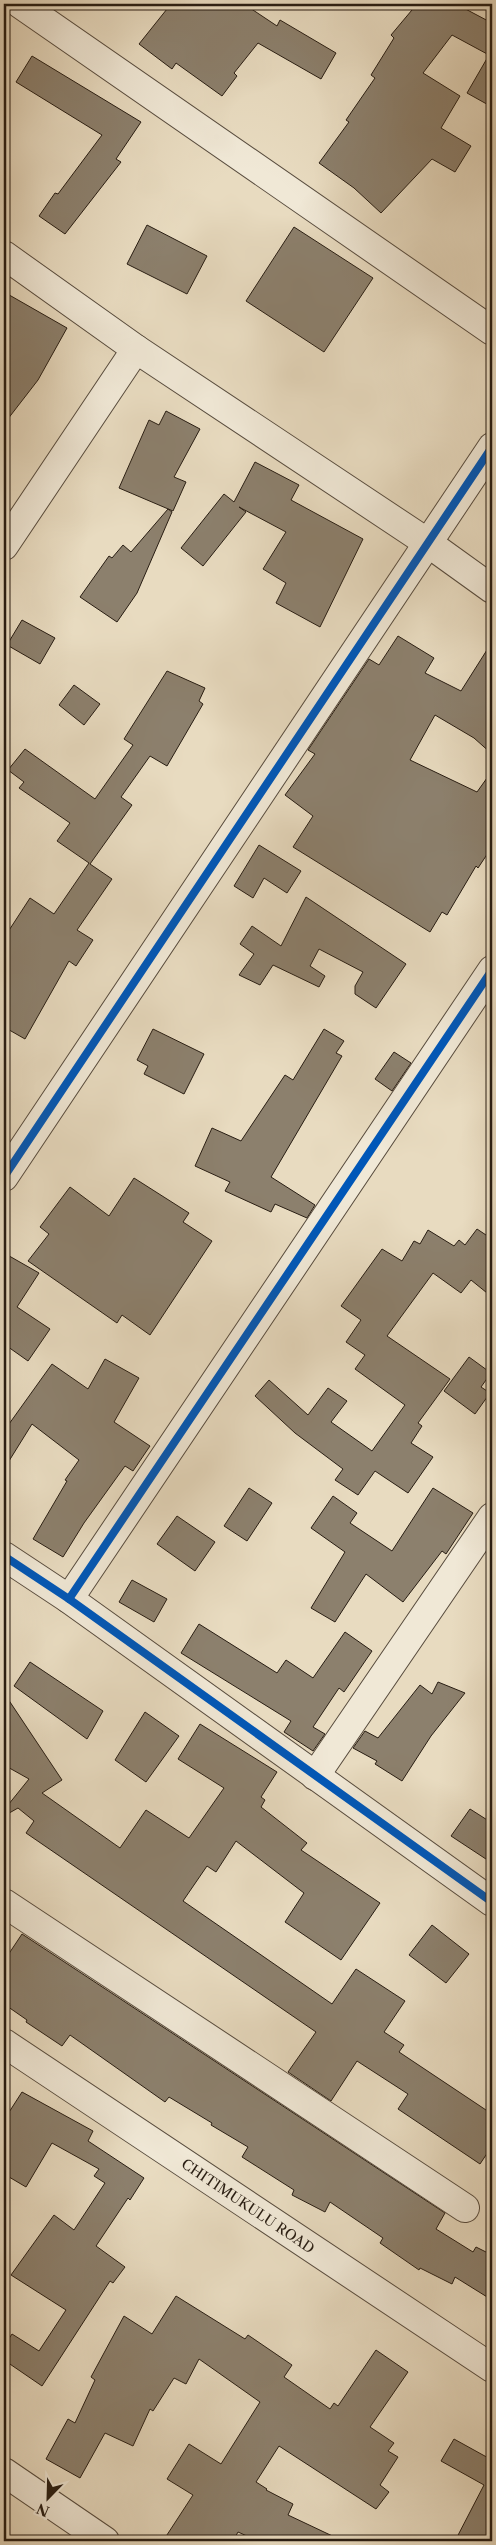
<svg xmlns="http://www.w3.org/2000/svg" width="496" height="2545" font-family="'Libre Caslon Text',serif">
  <rect width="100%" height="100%" fill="#e8dbc0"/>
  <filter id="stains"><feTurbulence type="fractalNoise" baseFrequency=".004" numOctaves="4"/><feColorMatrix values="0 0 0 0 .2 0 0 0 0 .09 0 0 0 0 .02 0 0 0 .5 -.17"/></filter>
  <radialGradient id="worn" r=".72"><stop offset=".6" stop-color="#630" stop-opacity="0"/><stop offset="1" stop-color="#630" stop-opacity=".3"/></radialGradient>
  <!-- building -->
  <g fill="#8c806d" stroke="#281d13">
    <path d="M171 4H244L277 26 280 20 336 53 321 79 258 43 234 73 237 76 222 96 176 63 172 69 139 44Z"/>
    <path d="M417 4H456L492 23V107L467 93 489 55 452 35 423 73 460 96 441 128 471 146 455 172 432 159 381 213 354 188 319 163 349 122 346 120 375 78 371 75 394 38 391 35Z"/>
    <path d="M32 56 141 122 116 159 121 162 65 234 39 216 55 193 58 194 102 135 16 82Z"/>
    <path d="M147 225 207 256 187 294 127 264Z"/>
    <path d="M294 227 373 278 324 352 246 301Z"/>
    <path d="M4 292 67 328 38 380 4 424Z"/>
    <path d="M166 411 200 429 174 477 186 482 173 511 119 488 149 420 159 425Z"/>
    <path d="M255 462 299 485 291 500 363 539 320 627 276 603 286 583 263 569 286 532 239 507 246 512 203 566 181 548 224 494 234 502Z"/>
    <path d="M168 509 172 512 137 593 117 622 80 597 109 556 112 558 123 545 131 552Z"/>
    <path d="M22 620 55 638 40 664 7 645Z"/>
    <path d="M398 636 434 658 425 673 461 691 492 642V754L474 738 435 715 410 760 477 792 492 771V847L478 868 476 866 447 915 442 912 430 932 293 847 313 816 285 795 315 754 308 750 369 659 379 665Z"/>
    <path d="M167 671 205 688 199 701 203 704 167 766 150 756 121 797 132 805 90 864 112 879 77 930 93 940 76 966 69 961 25 1039 4 1027V938L30 898 54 914 89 863 57 841 70 823 19 788 24 782 8 770 25 749 95 799 133 745 124 739Z"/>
    <path d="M74 685 100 704 84 725 59 705Z"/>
    <path d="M259 845 301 871 287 893 264 878 253 898 234 886Z"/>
    <path d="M306 897 406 964 376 1008 355 994V986L363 972 319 949 310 966 325 976 319 987 273 965 260 985 239 975 254 954 240 944 252 926 281 946Z"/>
    <path d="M153 1029 204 1054 184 1094 144 1074 148 1066 137 1060Z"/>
    <path d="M324 1029 344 1041 336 1053 342 1056 271 1177 315 1205 307 1218 275 1204 271 1212 225 1191 230 1182 195 1166 212 1128 241 1141 285 1075 293 1080Z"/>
    <path d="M394 1052 411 1063 392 1091 375 1079Z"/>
    <path d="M134 1178 189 1213 183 1222 212 1241 150 1335 122 1315 117 1323 28 1261 49 1234 40 1227 70 1187 109 1216Z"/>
    <path d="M477 1229 492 1239V1297L471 1280 461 1293 433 1273 387 1336 450 1379 418 1423 422 1426 411 1443 433 1457 408 1493 375 1471 358 1495 335 1480 343 1469 295 1433 255 1396 269 1380 308 1415 328 1388 347 1401 331 1422 372 1451 405 1405 355 1369 365 1355 346 1342 361 1320 341 1306 382 1249 402 1261 414 1241 420 1244 428 1230 454 1246 459 1240 465 1245Z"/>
    <path d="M4 1253 39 1273 17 1307 50 1329 28 1361 4 1344Z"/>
    <path d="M469 1357 491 1373 481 1387 490 1393 475 1414 444 1391Z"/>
    <path d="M105 1359 139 1378 114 1422 150 1446 133 1471 125 1466 84 1523 63 1557 33 1539 67 1481 65 1480 79 1460 32 1424 4 1469V1431L52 1364 88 1389Z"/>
    <path d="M249 1488 272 1503 247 1541 224 1526Z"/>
    <path d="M433 1488 473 1513 446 1554 442 1551 403 1602 366 1574 335 1622 311 1608 345 1552 311 1528 333 1496 357 1513 350 1523 392 1551Z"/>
    <path d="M177 1516 215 1542 195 1571 157 1544Z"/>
    <path d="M132 1580 167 1599 154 1622 119 1602Z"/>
    <path d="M199 1624 277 1673 286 1660 313 1678 345 1632 372 1651 344 1692 339 1688 313 1727 325 1734 313 1751 284 1732 291 1721 181 1653Z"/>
    <path d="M30 1662 103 1711 87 1739 14 1686Z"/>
    <path d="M438 1682 465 1693 431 1736 402 1781 375 1764 377 1761 353 1748 365 1731 378 1738 420 1685 432 1694Z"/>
    <path d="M4 1693 62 1780 42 1793 120 1848 146 1810 189 1838 224 1788 178 1759 200 1724 277 1772 261 1797 265 1800 261 1807 307 1843 301 1850 380 1903 341 1960 285 1922 304 1893 236 1841 216 1872 207 1866 183 1901 332 2004 356 1969 405 2001 384 2032 404 2045 399 2052 492 2114V2146L480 2164 398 2109 408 2094 357 2061 331 2101 288 2072 316 2032 26 1833 34 1821 18 1808 4 1816V1810L29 1779 4 1765Z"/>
    <path d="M145 1712 179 1736 146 1782 115 1760Z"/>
    <path d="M470 1809 492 1823V1863L451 1836Z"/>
    <path d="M432 1925 469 1954 446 1983 409 1955Z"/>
    <path d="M22 1934 445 2213 436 2229 473 2252 476 2247 492 2255V2300L455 2277 452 2284 420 2268 419 2270 380 2243 383 2238 330 2202 325 2212 292 2195 294 2190 242 2157 248 2147 211 2125 212 2123 169 2097 165 2102 70 2035 62 2046 26 2022 27 2020 4 2004V1961Z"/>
    <path d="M22 2092 93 2131 88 2141 144 2178 130 2200 128 2198 96 2246 125 2267 113 2283 110 2281 42 2386 4 2360V2346L12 2334 39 2351 66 2310 11 2275 54 2215 74 2230 105 2183 94 2176 99 2169 52 2143 26 2187 4 2174V2120Z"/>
    <path d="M176 2296 245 2339 248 2335 292 2365 284 2377 330 2409 334 2403 338 2406 376 2350 408 2372 370 2427 394 2443 388 2451 398 2457 380 2485 389 2492 376 2509 279 2446 256 2482 267 2489 266 2490 293 2504 288 2515 343 2541H258L238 2532 233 2541H163L193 2495 167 2479 189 2444 221 2464 260 2402 199 2359 186 2384 174 2378 153 2411 150 2409 133 2446 105 2433 80 2478 46 2459 68 2419 75 2423 95 2380 91 2377 124 2316 152 2334Z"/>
    <path d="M454 2439 492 2460V2541H455L484 2485 441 2461Z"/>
  </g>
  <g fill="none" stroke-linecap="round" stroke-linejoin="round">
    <!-- minor casing -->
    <g stroke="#584c3e" stroke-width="30">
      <g id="minor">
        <path d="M20 4 492 331"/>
        <path d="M4 255 136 349 428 543 492 589"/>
        <path d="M4 546 136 349"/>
        <path d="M4 1177 492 447"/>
        <path d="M4 1556 69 1599 492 1902"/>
        <path d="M69 1599 492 970"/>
        <path d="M315 1776 492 1517"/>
        <path d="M4 1903 465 2208"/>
        <path d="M4 2043 492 2368"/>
        <path d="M4 2472 105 2541"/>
      </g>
    </g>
    <!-- minor -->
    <use href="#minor" stroke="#f0e8d6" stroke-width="28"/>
    <!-- cycleway casing -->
    <g stroke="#f0e8d6" stroke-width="11">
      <g id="cycleway">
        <path d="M4 1177 492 447"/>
        <path d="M4 1556 69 1599 492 1902"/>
        <path d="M69 1599 492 970"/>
      </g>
    </g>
    <!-- cycleway -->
    <use href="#cycleway" stroke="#0057b8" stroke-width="8"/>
  </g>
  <g text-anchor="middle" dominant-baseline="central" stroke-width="4" stroke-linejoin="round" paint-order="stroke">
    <!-- street labels -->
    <g font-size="14" fill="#281d13" stroke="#f0e8d6">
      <text transform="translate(248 2206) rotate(34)">CHITIMUKULU ROAD</text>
    </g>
  </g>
  <!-- margin -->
  <rect width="496" height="2545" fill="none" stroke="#e8dbc0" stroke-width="20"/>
  <rect x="5" y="5" width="486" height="2535" fill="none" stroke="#281d13" stroke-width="2.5"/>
  <rect x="10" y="10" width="476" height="2525" fill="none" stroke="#281d13"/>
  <!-- north arrow -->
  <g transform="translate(48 2498) rotate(203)" stroke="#f0e8d6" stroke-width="4" paint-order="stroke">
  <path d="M0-4L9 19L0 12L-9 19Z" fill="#281d13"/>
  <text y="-8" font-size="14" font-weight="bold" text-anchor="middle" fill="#281d13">N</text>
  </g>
  <rect width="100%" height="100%" filter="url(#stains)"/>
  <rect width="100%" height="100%" fill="url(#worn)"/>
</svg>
